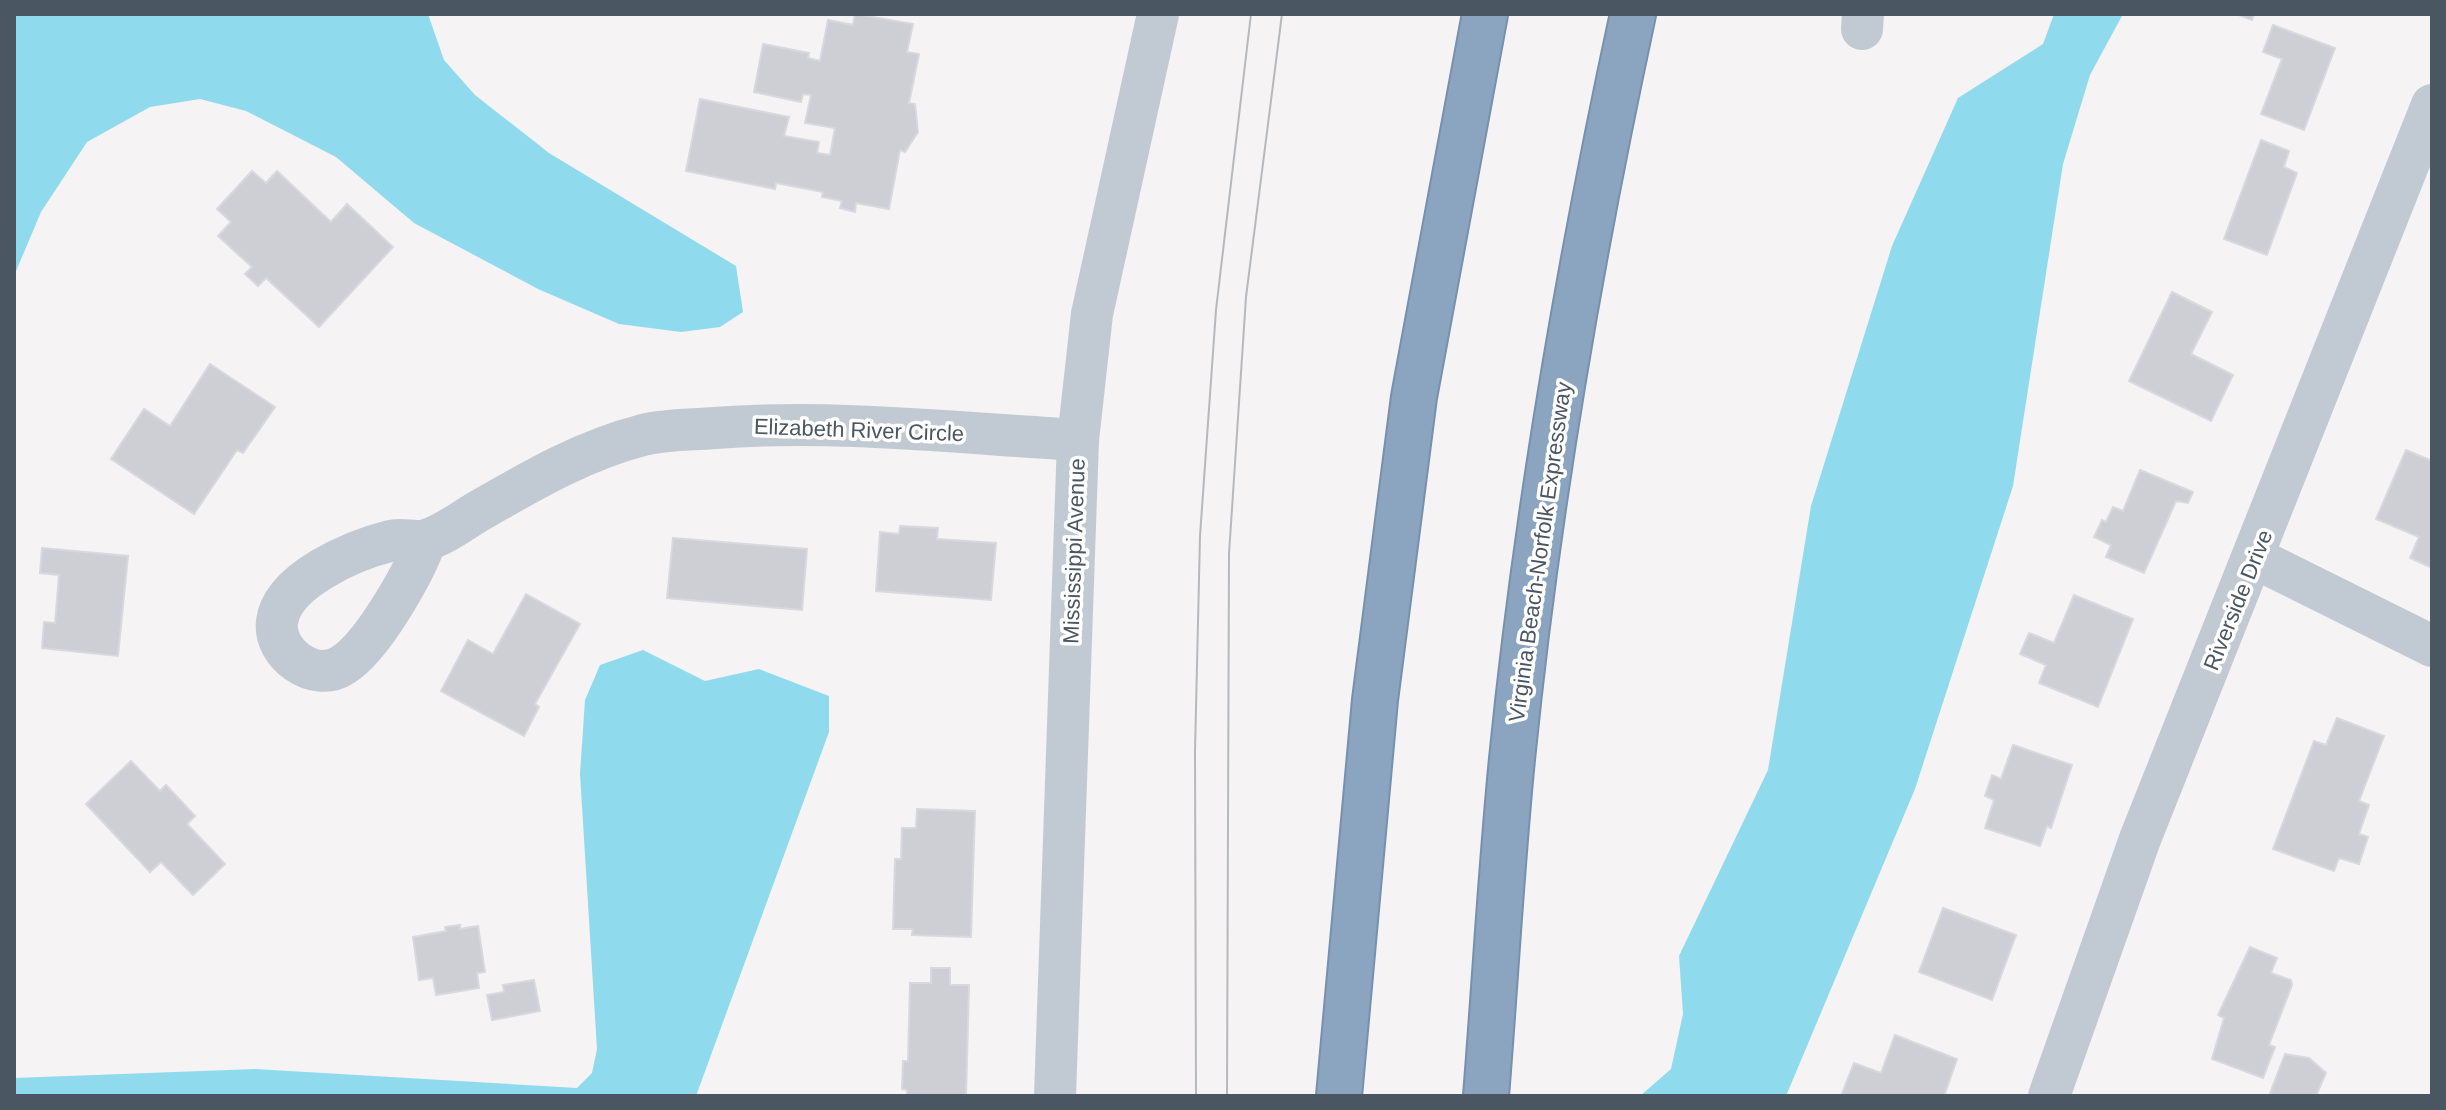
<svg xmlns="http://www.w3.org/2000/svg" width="2446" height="1110" font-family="Arial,sans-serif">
  <rect width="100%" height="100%" fill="#f5f3f3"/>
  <!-- water -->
  <g fill="#90daee">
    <path d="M14 14H428L444 60 475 95 549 153 736 266 743 312 720 327 681 332 619 324 538 289 414 223 336 157 246 111 200 99 150 107 87 142 41 212 14 276Z"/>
    <path d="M2054 14H2123L2090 75 2063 164 2013 486 1915 789 1786 1096H1640L1671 1069 1683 1014 1679 956 1768 770 1811 506 1892 246 1958 98 2043 44Z"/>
    <path d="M643 650 705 681 759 669 829 696V732L696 1096H14V1078L255 1069 577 1088 592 1073 597 1049 580 774 585 700 600 665Z"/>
  </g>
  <!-- building -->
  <g fill="#cdcfd5" stroke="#d7d9de" stroke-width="2">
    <path d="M855 14 913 24 907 52 919 54 909 103 915 104 918 132 905 152 900 150 889 209 856 203 855 212 840 208 842 201 822 197 823 192 776 183 775 189 686 171 700 99 789 117 784 136 819 142 817 153 830 155 835 128 805 123 811 95 803 94 801 102 754 92 763 44 809 53 808 58 820 61 828 20 853 25Z"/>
    <path d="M2236 14H2254L2252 20Z"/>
    <path d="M2273 25 2335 48 2304 130 2261 114 2282 59 2263 52Z"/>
    <path d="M2261 140 2289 151 2284 167 2297 173 2267 255 2224 239Z"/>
    <path d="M252 171 266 183 277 171 331 222 347 204 393 247 319 327 266 278 258 286 245 274 252 267 218 236 231 222 217 209Z"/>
    <path d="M2172 292 2212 312 2191 354 2233 375 2211 421 2129 381Z"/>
    <path d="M210 364 275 407 243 453 237 450 194 514 111 459 144 409 170 426Z"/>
    <path d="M2406 450 2432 461V568L2410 558 2419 537 2376 519Z"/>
    <path d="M2140 470 2193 492 2188 503 2176 501 2144 573 2106 557 2111 545 2094 537 2102 520 2106 522 2113 507 2123 511Z"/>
    <path d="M900 526 938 528 937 539 996 543 991 600 876 591 880 532 899 534Z"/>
    <path d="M673 538 807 549 802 610 667 598Z"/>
    <path d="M42 548 128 556 118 656 42 648 44 622 55 623 59 575 40 573Z"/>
    <path d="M526 594 580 624 535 704 539 707 524 736 441 691 468 640 493 654Z"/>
    <path d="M2074 595 2133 619 2098 707 2039 683 2046 665 2020 654 2029 633 2054 643Z"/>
    <path d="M2337 718 2384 736 2359 801 2369 805 2359 834 2368 837 2359 864 2339 858 2334 871 2273 849 2314 741 2326 745Z"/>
    <path d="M2013 745 2072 765 2051 828 2047 826 2040 846 1985 828 1994 800 1985 796 1992 775 2001 779Z"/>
    <path d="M131 761 160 791 166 785 195 816 187 824 225 864 193 895 161 862 150 872 86 804Z"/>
    <path d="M917 809 975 811 971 937 912 935 913 929H893L895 859H901L902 828H916Z"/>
    <path d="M1943 908 2016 935 1992 1000 1919 972Z"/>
    <path d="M460 925V929L478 926 485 972 477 973 479 988 436 995 433 978 419 980 413 937 446 931 445 927Z"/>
    <path d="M2250 947 2277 958 2271 973 2291 980 2292 985 2269 1045 2275 1047 2263 1078 2212 1059 2224 1018 2218 1015Z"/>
    <path d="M931 968H950V985H969L966 1096H907V1090L902 1089 903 1061H908L910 983H931Z"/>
    <path d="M534 980 540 1011 492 1020 487 995 504 992 503 985Z"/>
    <path d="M1895 1035 1957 1059 1944 1096H1841L1854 1063 1881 1073Z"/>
    <path d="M2285 1054 2309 1058 2326 1073 2316 1096H2269Z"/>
  </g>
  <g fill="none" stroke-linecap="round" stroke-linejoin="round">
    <!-- motorway casing -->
    <g stroke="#7690ad" stroke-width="48">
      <g id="motorway">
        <path d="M1339 1096 1375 700 1414 397 1485 14"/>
        <path d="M1486 1096C1495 984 1501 871 1512 759 1537 509 1580 260 1633 14"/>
      </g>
    </g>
    <!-- minor -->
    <g stroke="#c1cad2" stroke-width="42">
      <path d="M1862 29 1863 14"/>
      <path d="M426 540C414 573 373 646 343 665 314 684 273 653 277 622 282 580 354 550 390 541 402 538 415 543 426 540 445 535 467 517 484 508 536 478 585 450 643 435 666 429 692 430 715 428 835 419 958 433 1078 440"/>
      <path d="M2255 558 2432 646"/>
      <path d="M1055 1096 1078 440 1092 314 1158 14"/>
      <path d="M2049 1096 2140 839 2432 105"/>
    </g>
    <!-- motorway -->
    <use href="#motorway" stroke="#8ba5c1" stroke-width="44"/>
    <!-- tram -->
    <g stroke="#b5b8bd" stroke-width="2">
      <path d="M1196 1096 1195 751 1200 536 1216 310 1251 14"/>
      <path d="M1227 1096 1229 554 1246 297 1282 14"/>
    </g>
  </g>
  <g text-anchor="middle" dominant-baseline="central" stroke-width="7" stroke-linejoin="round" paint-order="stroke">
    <!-- street labels -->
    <g font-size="22" fill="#4a5661" stroke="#fff">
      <text transform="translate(859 430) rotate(2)">Elizabeth River Circle</text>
      <text transform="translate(1074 551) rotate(-88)">Mississippi Avenue</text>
      <text transform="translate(1540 552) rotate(-82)">Virginia Beach-Norfolk Expressway</text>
      <text transform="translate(2238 600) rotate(-68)">Riverside Drive</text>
    </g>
  </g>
  <!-- border -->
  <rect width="2446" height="1110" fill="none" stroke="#4a5661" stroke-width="32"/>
</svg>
